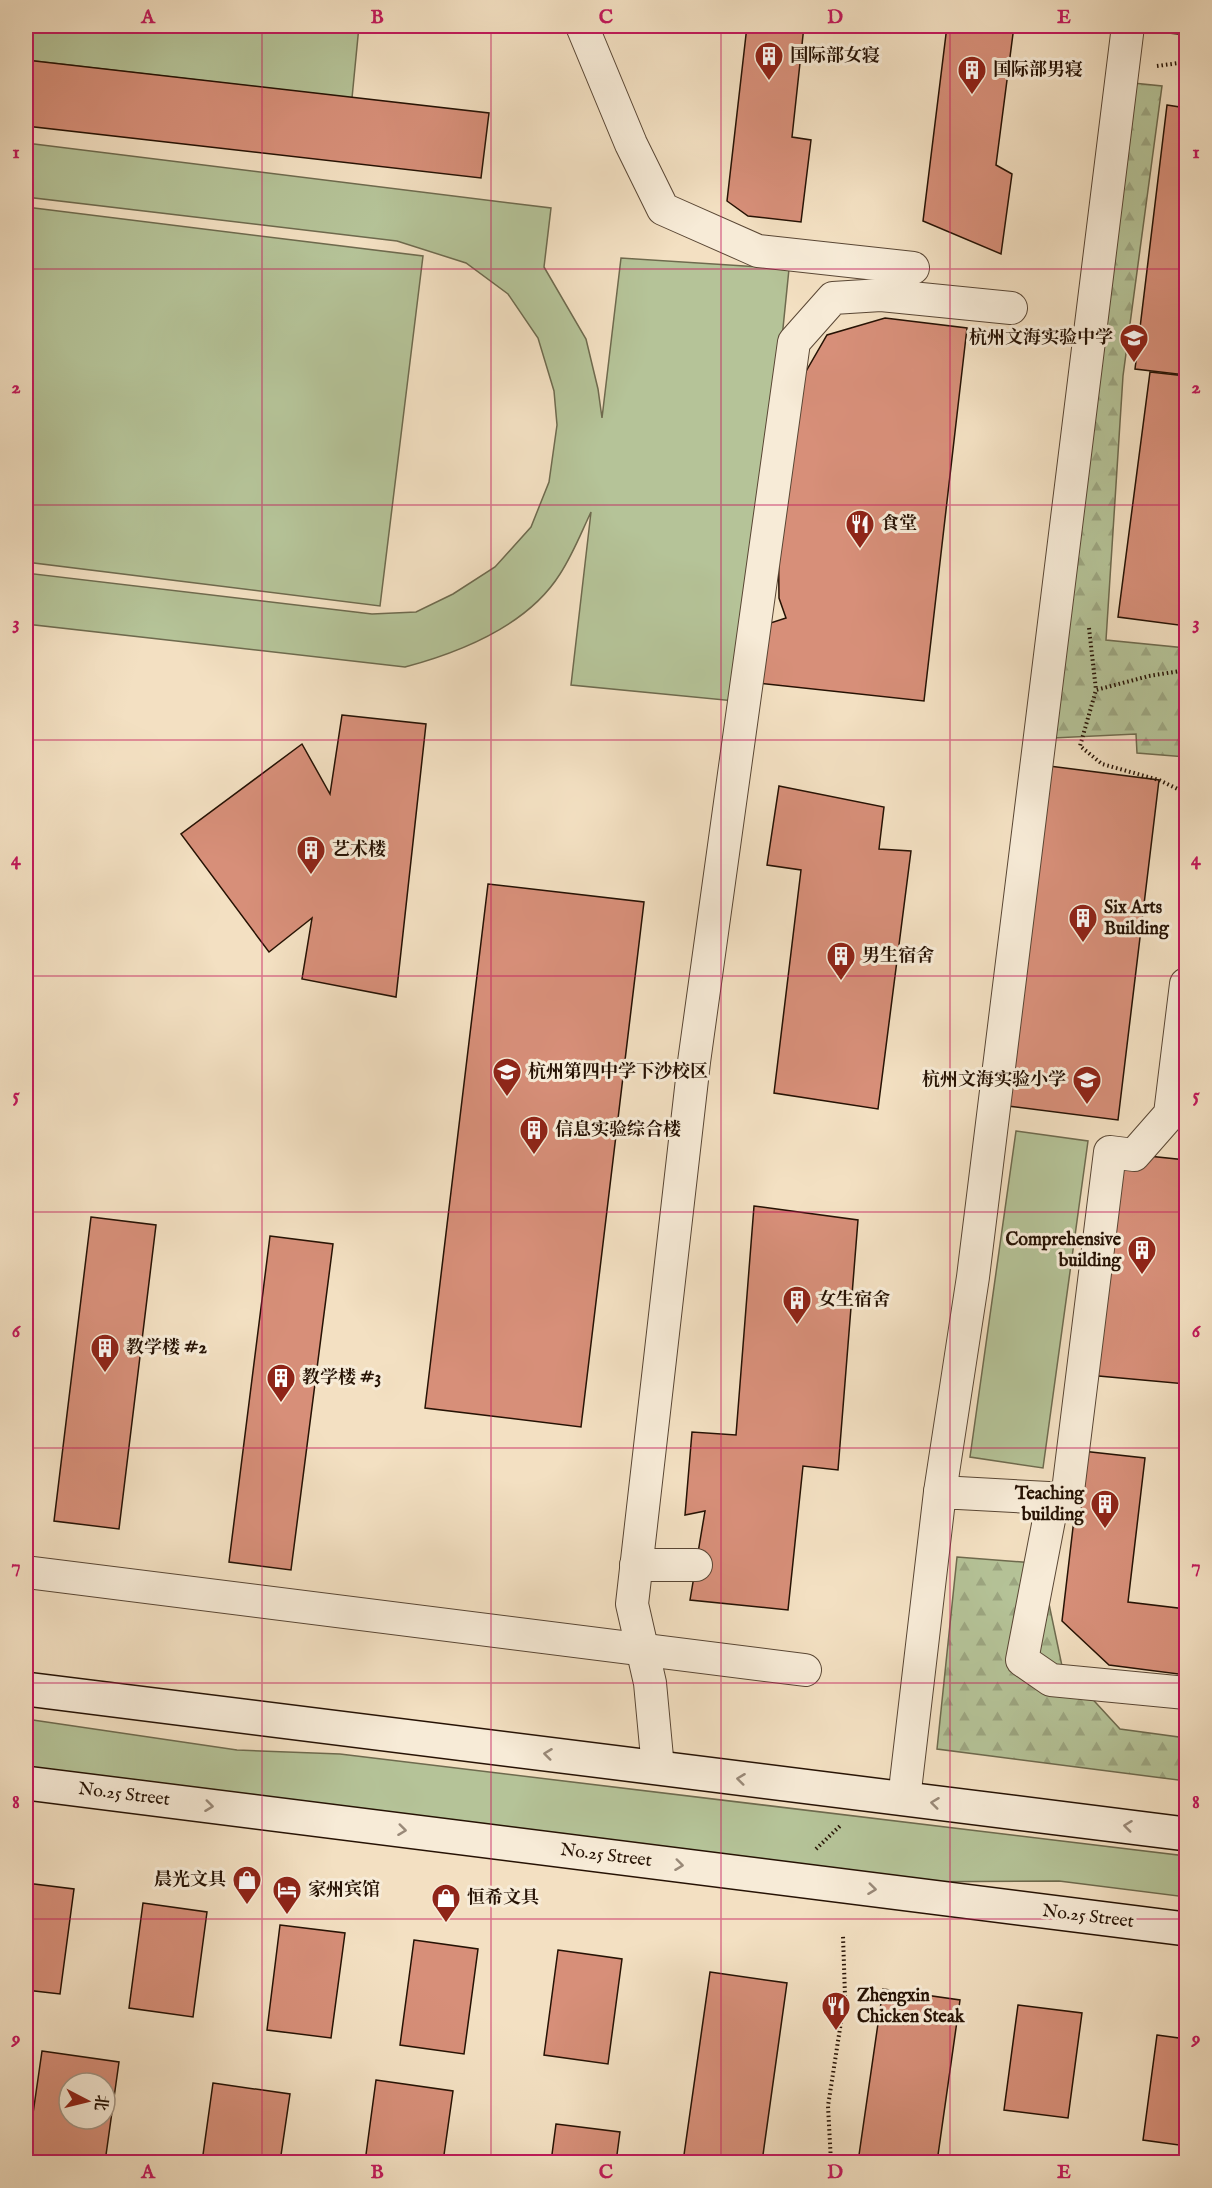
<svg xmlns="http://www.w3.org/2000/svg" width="1212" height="2188" font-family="'IM FELL English','Noto Serif SC',serif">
  <defs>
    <pattern id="forest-firs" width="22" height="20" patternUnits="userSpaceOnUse" patternTransform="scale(1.5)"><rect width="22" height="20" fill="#b5c398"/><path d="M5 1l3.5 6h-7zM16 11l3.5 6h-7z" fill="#9ca681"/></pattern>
  </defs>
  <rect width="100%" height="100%" fill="#f3e0c2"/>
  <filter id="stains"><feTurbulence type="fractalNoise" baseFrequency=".00333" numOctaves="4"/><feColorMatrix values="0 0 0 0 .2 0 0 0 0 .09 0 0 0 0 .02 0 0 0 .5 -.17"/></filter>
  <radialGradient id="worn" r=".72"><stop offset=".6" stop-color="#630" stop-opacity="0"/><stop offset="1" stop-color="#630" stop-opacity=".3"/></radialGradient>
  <!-- green -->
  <g fill="#b5c398" stroke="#6e6a4e" stroke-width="1.5">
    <path d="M26 26H359L352 98 26 60Z"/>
    <path d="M26 143 551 208 544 267 586 339 598 389 602 418 621 258 789 269 745 702 571 685 591 512C581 533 573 554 560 574 528 625 461 652 405 667L26 624V573L372 614 416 612 453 594 495 567 531 527 549 482 557 425 554 391 538 338 508 294 466 263 397 241 26 197Z"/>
    <path d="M26 207 423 256 380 606 26 562Z"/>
    <path d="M1016 1131 1088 1141 1043 1468 970 1457Z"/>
    <path d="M26 1719 237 1750 340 1754 1186 1856V1897L1059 1881 883 1882 26 1771Z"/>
  </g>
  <!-- forest -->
  <g fill="url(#forest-firs)" stroke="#6e6a4e" stroke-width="1.5">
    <path d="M1133 83 1162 86 1123 376 1106 640 1186 648V757L1137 753 1136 734 1053 738Z"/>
    <path d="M957 1557 1047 1564 1045 1585 1062 1666 1120 1729 1186 1738V1781L937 1749Z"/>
  </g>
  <!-- building -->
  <g fill="#d78f79" stroke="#261204" stroke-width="1.5" fill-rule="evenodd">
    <path d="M747 26H804L792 137 811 140 801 222 748 216 727 201Z"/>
    <path d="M947 26H1014L996 165 1012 174 1001 254 923 221Z"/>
    <path d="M1142 26H1186V35L1142 30Z"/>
    <path d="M26 60 489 113 481 178 26 126Z"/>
    <path d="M1167 105 1186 108V375L1135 369Z"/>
    <path d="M885 318 967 328 924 701 748 682 758 627 786 618 779 598 778 500 797 387 827 335Z"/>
    <path d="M1150 372 1186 376V626L1118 617Z"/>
    <path d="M342 715 426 724 396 997 302 979 312 918 269 952 181 834 302 744 330 794Z"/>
    <path d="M1049 766 1159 780 1118 1120 1008 1106Z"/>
    <path d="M779 786 884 807 879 849 911 851 878 1109 774 1093 801 870 767 865Z"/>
    <path d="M488 884 644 902 581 1427 425 1408Z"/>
    <path d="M1110 1152 1186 1160V1384L1088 1375Z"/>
    <path d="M754 1206 858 1220 838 1470 803 1466 788 1610 690 1600 705 1511 685 1515 692 1432 736 1435Z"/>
    <path d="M91 1217 156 1225 119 1529 54 1521Z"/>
    <path d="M270 1236 333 1244 291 1570 229 1562Z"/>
    <path d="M1082 1451 1145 1458 1128 1602 1186 1609V1675L1109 1665 1062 1621Z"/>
    <path d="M26 1883 74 1889 60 1994 26 1990Z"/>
    <path d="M143 1903 207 1912 193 2017 129 2008Z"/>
    <path d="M280 1925 345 1933 331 2038 267 2030Z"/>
    <path d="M414 1940 478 1949 464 2054 400 2045Z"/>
    <path d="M558 1950 622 1959 608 2064 544 2055Z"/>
    <path d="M710 1972 787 1983 762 2162H683Z"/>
    <path d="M883 1989 960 2000 937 2162H858Z"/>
    <path d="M1018 2005 1082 2013 1068 2118 1004 2110Z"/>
    <path d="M1157 2035 1186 2039V2146L1143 2140Z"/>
    <path d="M42 2051 119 2062 105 2162H26ZM69 2083H105V2119H69Z"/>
    <path d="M376 2080 453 2091 443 2162H365Z"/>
    <path d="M213 2083 290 2094 280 2162H202Z"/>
    <path d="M556 2124 620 2132 616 2162H551Z"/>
  </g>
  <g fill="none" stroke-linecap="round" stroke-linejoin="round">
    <!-- street casing -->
    <g stroke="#594634" stroke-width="34">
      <g id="street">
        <path d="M582 26 631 144 663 209 758 251 913 268"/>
        <path d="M940 1492 973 1277 1128 26"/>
        <path d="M1053 1499 1022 1660 1051 1680 1186 1693"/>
        <path d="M636 1565H696"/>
        <path d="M26 1572 805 1670"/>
        <path d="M658 1768 650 1683 632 1604 694 1062 794 342 833 298 881 295 1011 308"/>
        <path d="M904 1799 940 1492 1067 1499 1110 1152 1134 1155 1170 1114 1186 984"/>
      </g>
    </g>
    <!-- secondary casing -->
    <g stroke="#261204" stroke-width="36">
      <g id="secondary">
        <path d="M26 1689 1186 1834"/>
        <path d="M26 1783 1186 1929"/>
      </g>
    </g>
    <!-- path -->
    <g stroke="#261204" stroke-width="4" stroke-dasharray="1.5 3" stroke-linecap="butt">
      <path d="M1157 66 1186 62"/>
      <path d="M1089 628 1096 690"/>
      <path d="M1186 670 1149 676 1096 690 1080 746 1102 764 1159 780 1186 793"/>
      <path d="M1186 951V925"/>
      <path d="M816 1849 841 1825"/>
      <path d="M831 2162 828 2106 845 1996 843 1936"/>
    </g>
    <!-- street -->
    <use href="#street" stroke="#f7ebd7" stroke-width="32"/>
    <!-- secondary -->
    <use href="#secondary" stroke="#f7ebd7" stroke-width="33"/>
  </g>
  <!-- one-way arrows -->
  <defs><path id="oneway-chevron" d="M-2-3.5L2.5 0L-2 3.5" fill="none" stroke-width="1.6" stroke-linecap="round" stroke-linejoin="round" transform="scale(1.5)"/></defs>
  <g stroke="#998978">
    <use href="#oneway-chevron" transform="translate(548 1754) rotate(-173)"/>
    <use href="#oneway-chevron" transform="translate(741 1779) rotate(-173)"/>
    <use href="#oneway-chevron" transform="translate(935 1803) rotate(-173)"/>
    <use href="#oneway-chevron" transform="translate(209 1806) rotate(7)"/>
    <use href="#oneway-chevron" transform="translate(1128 1826) rotate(-173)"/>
    <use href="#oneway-chevron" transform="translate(402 1830) rotate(7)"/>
    <use href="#oneway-chevron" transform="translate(679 1865) rotate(7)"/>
    <use href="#oneway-chevron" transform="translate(872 1889) rotate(7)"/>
  </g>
  <!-- grid -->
  <path fill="none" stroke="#c2185b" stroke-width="1.5" stroke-opacity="0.55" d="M262 26V2162M491 26V2162M721 26V2162M950 26V2162M26 269H1186M26 505H1186M26 740H1186M26 976H1186M26 1212H1186M26 1448H1186M26 1683H1186M26 1919H1186"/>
  <!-- icons -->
  <defs>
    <g id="building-pin" transform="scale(1.5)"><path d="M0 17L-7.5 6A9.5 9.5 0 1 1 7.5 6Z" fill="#8f2418" stroke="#f7ebd7"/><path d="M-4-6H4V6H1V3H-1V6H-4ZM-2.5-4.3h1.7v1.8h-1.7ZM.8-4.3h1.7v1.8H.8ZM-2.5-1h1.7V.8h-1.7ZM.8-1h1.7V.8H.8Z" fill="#fff"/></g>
    <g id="school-pin" transform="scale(1.5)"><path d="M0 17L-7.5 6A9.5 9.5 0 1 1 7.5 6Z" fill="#8f2418" stroke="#f7ebd7"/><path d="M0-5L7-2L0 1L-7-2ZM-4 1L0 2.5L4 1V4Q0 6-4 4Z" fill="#fff"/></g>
    <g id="restaurant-pin" transform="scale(1.5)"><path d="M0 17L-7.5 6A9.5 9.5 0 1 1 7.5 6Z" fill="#8f2418" stroke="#f7ebd7"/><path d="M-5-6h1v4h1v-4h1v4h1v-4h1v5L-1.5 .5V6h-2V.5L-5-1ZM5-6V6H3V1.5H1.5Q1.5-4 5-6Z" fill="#fff"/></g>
    <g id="shop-pin" transform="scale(1.5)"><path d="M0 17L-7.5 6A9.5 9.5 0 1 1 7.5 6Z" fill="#8f2418" stroke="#f7ebd7"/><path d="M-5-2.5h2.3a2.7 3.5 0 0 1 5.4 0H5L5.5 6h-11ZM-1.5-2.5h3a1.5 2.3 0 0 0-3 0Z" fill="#fff"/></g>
    <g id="hotel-pin" transform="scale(1.5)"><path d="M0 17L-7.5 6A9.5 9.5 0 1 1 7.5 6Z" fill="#8f2418" stroke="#f7ebd7"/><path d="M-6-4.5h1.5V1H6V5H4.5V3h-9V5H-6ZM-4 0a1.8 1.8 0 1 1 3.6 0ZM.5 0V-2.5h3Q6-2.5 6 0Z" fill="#fff"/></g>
  </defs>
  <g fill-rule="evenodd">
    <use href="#building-pin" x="769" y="56"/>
    <use href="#building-pin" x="972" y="70"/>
    <use href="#school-pin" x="1134" y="338"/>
    <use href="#restaurant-pin" x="860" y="524"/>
    <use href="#building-pin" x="311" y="850"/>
    <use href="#building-pin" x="1083" y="918"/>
    <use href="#building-pin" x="841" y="956"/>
    <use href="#school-pin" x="507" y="1072"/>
    <use href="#school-pin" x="1087" y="1080"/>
    <use href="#building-pin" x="534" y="1130"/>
    <use href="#building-pin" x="1142" y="1250"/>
    <use href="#building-pin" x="797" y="1300"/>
    <use href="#building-pin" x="105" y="1348"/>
    <use href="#building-pin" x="281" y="1378"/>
    <use href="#building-pin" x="1105" y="1504"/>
    <use href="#shop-pin" x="247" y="1880"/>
    <use href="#hotel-pin" x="287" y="1890"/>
    <use href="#shop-pin" x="446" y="1898"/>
    <use href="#restaurant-pin" x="836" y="2006"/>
  </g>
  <g text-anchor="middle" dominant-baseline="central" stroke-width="6" stroke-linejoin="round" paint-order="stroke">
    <!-- poi labels -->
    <g font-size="18" font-weight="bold" fill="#261204" stroke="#f7ebd7" text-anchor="start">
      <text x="790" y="56">国际部女寝</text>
      <text x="993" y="70">国际部男寝</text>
      <text x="1113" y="338" text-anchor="end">杭州文海实验中学</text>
      <text x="881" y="524">食堂</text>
      <text x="332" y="850">艺术楼</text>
      <text x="1104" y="908">Six Arts<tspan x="1104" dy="21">Building</tspan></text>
      <text x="862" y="956">男生宿舍</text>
      <text x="528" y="1072">杭州第四中学下沙校区</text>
      <text x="1066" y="1080" text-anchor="end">杭州文海实验小学</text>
      <text x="555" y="1130">信息实验综合楼</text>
      <text x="1121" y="1240" text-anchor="end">Comprehensive<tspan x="1121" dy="21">building</tspan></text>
      <text x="818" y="1300">女生宿舍</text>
      <text x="126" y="1348">教学楼 #2</text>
      <text x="302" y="1378">教学楼 #3</text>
      <text x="1084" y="1494" text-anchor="end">Teaching<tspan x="1084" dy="21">building</tspan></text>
      <text x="226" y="1880" text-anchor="end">晨光文具</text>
      <text x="308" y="1890">家州宾馆</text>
      <text x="467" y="1898">恒希文具</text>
      <text x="857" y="1996">Zhengxin<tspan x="857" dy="21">Chicken Steak</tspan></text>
    </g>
    <!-- street labels -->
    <g font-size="18" fill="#261204" stroke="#f7ebd7">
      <text transform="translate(124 1795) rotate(7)">No.25 Street</text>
      <text transform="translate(606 1856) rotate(7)">No.25 Street</text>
      <text transform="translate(1088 1917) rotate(7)">No.25 Street</text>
    </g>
  </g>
  <!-- margin -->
  <rect width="1212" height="2188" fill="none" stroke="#f3e0c2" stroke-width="66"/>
  <!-- north arrow -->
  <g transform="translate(87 2101) rotate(97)"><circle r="28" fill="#f7ebd7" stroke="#a39483" stroke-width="1.5"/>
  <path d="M0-4.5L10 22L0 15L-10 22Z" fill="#8f2418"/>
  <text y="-9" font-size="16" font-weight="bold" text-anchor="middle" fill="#261204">北</text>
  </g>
  <rect x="33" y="33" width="1146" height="2122" fill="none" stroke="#c2185b" stroke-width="2"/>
  <g font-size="20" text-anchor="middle" font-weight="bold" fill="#c2185b">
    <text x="148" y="23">A</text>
    <text x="377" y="23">B</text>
    <text x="606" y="23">C</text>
    <text x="835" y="23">D</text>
    <text x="1064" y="23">E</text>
    <text x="16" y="158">1</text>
    <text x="1196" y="158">1</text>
    <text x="16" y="393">2</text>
    <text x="1196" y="393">2</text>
    <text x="16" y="629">3</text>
    <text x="1196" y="629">3</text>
    <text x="16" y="865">4</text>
    <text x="1196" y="865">4</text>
    <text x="16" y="1101">5</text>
    <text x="1196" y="1101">5</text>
    <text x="16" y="1337">6</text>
    <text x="1196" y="1337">6</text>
    <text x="16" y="1572">7</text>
    <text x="1196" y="1572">7</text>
    <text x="16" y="1808">8</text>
    <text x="1196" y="1808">8</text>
    <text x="16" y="2044">9</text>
    <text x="1196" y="2044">9</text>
    <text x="148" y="2178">A</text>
    <text x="377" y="2178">B</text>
    <text x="606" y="2178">C</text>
    <text x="835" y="2178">D</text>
    <text x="1064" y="2178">E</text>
  </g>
  <rect width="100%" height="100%" filter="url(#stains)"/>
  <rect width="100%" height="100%" fill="url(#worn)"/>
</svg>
